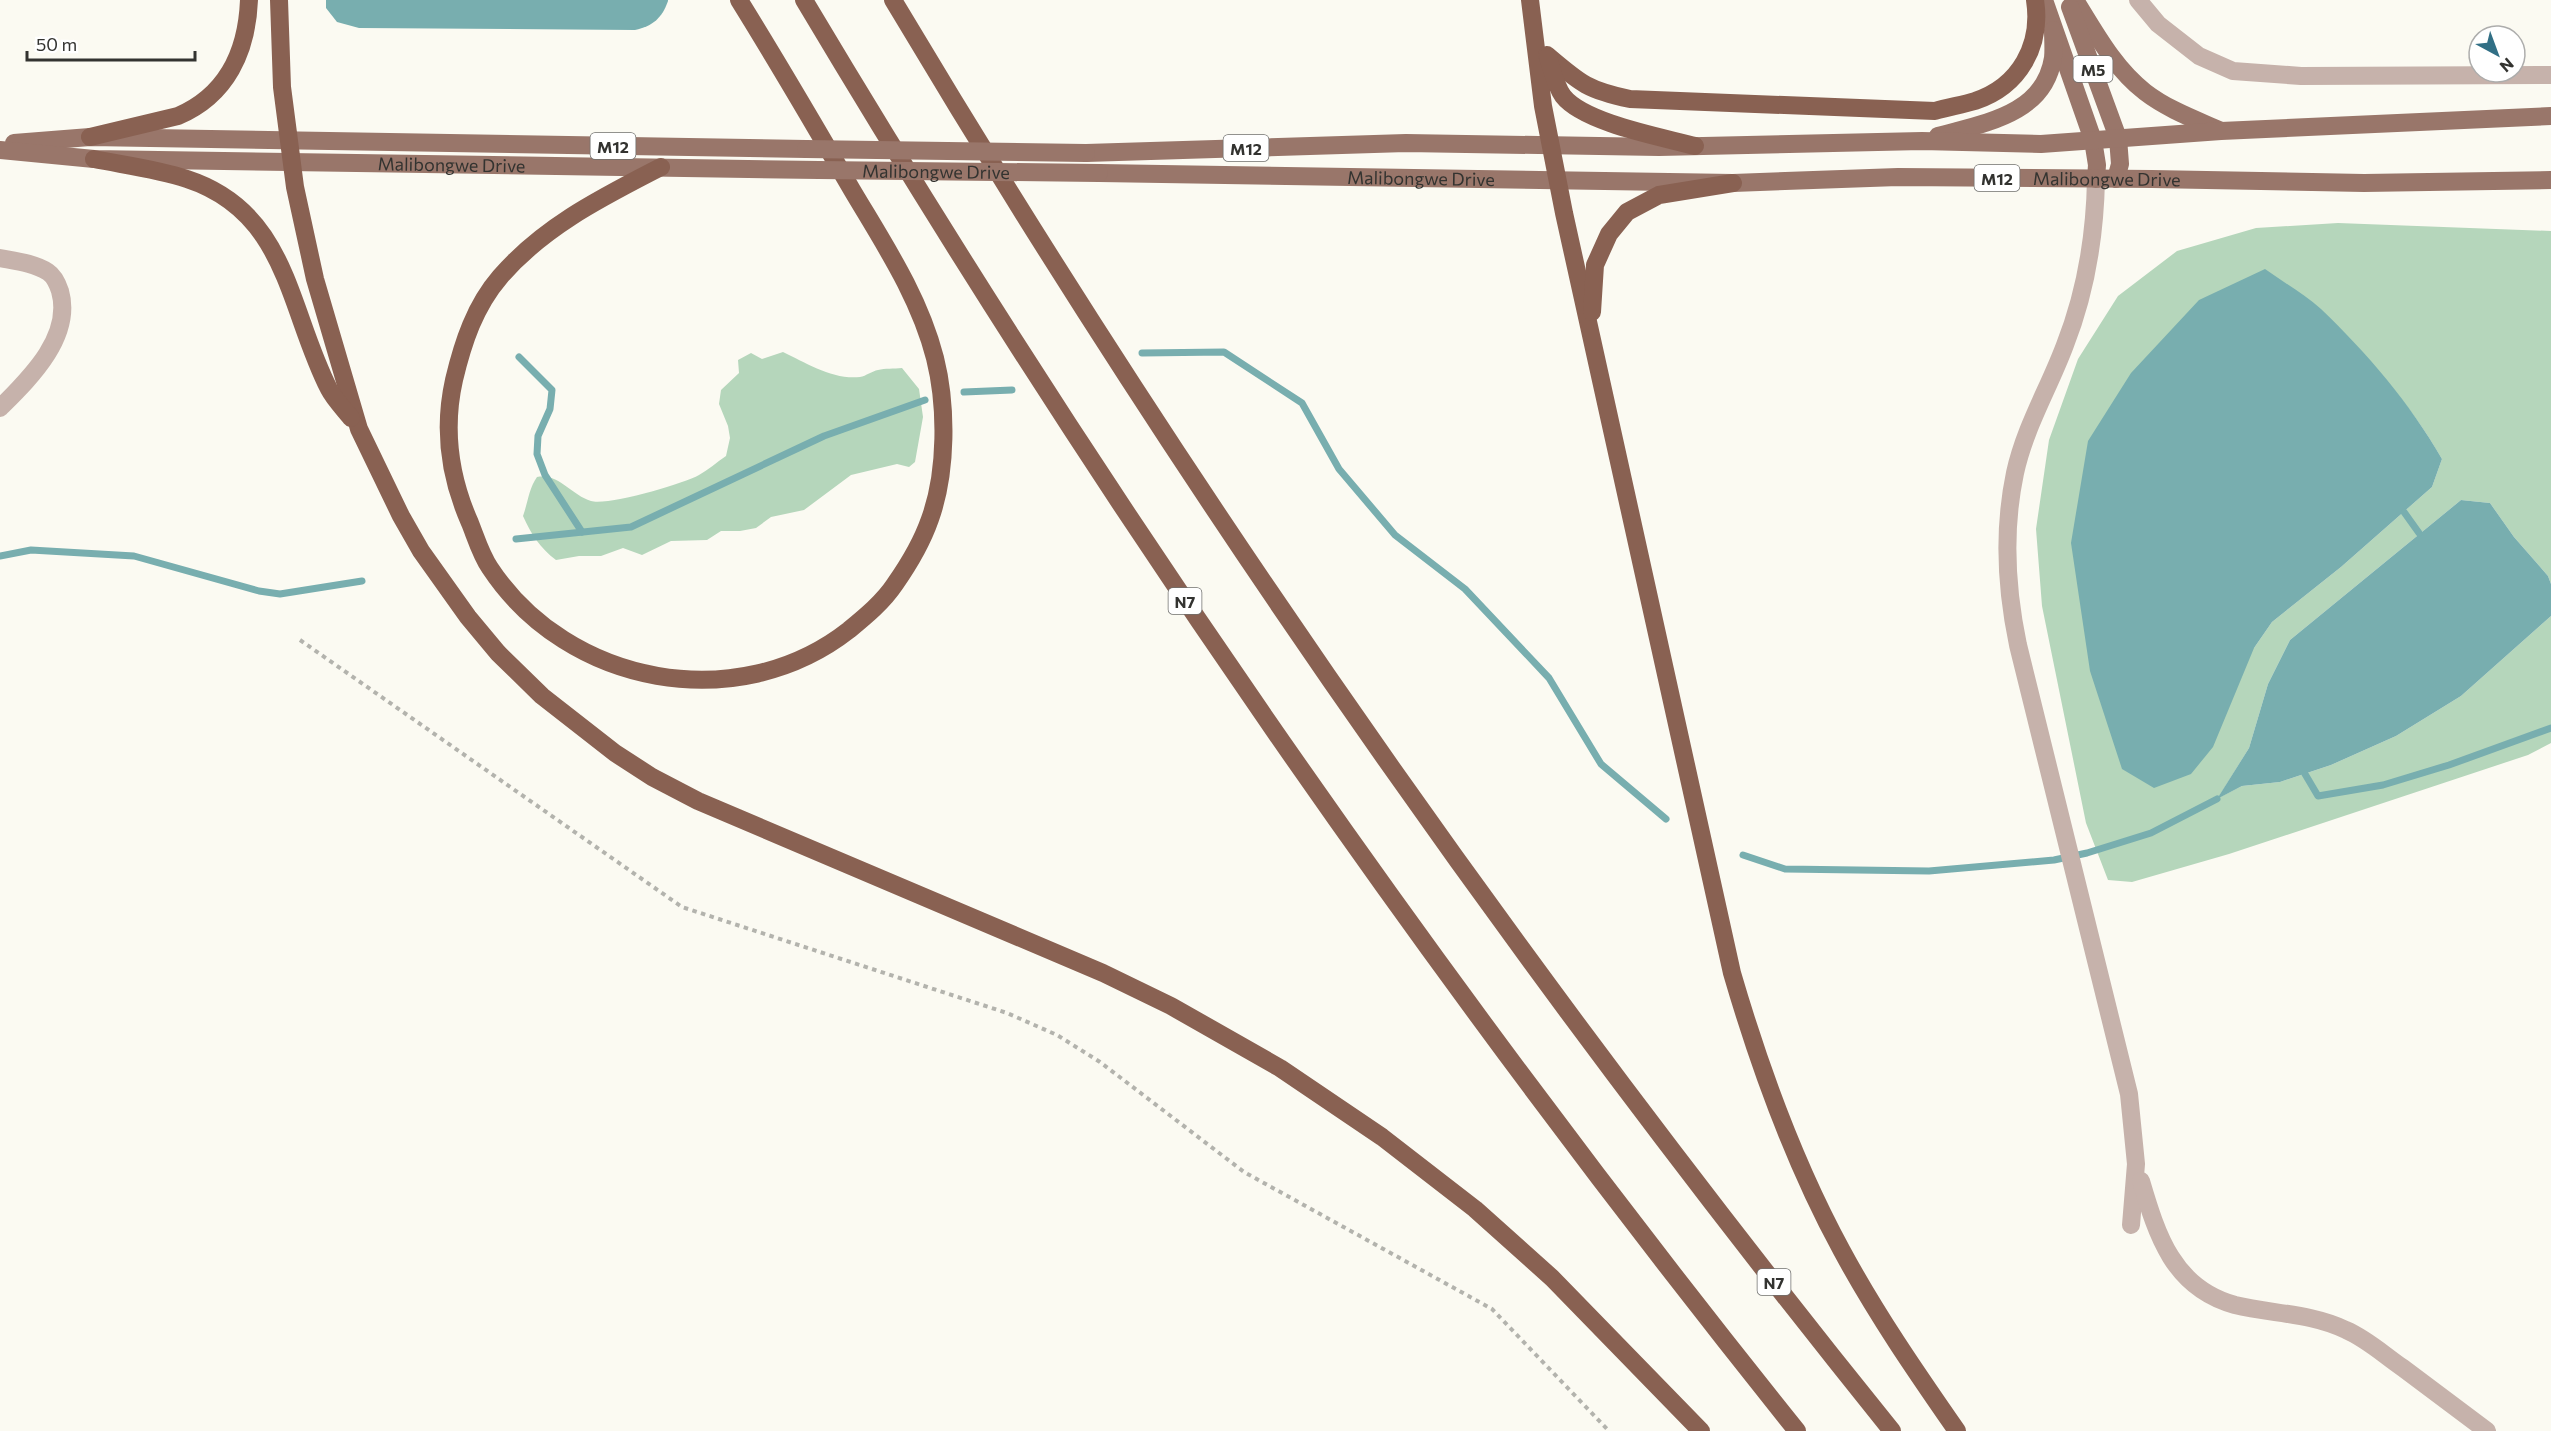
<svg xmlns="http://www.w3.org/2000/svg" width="2551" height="1431" font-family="Commissioner,sans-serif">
  <rect width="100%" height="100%" fill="#fbfaf2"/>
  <!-- green -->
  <g fill="#b5d6bb" fill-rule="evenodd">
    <path d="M2338 223 2551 231V584L2548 576 2514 537 2490 503 2461 500 2290 640 2268 684 2249 748 2218 798 2242 786 2280 782 2331 765 2396 736 2461 696 2551 616V743L2528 755 2229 854 2132 882 2108 880 2086 823 2042 606 2036 529 2049 440 2078 359 2118 296 2177 251 2256 228ZM2319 308C2365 355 2409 401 2442 459L2432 487 2341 567 2272 622 2254 648Z"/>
    <path d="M783 352C806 363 833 380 860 377 866 376 872 371 878 370 885 368 894 369 902 368L919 389 923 417 915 462 909 467 897 464 851 475 804 510 771 517 756 528 740 531H721L707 540 671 541 642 555 623 548 601 556H579L556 560C540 548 531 534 523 516 528 502 529 488 537 477 559 473 571 495 591 501 607 506 683 484 699 475 708 470 717 462 726 456L730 438 728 426 719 404 721 390 739 373 738 360 751 353 762 359Z"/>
  </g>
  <!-- water -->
  <g fill="#78aeaf">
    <path d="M326 0H668V1C662 18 653 26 635 30L359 28 337 22 326 8Z"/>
    <path d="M2265 269C2283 282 2304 294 2321 309 2367 353 2410 403 2442 459L2432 487 2341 567 2272 622 2254 648 2213 747 2191 774 2154 788 2122 769 2090 671 2071 543 2088 441 2131 373 2199 300Z"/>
    <path d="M2461 500 2490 503 2514 537 2548 576 2551 584V616L2461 696 2396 736 2331 765 2280 782 2242 786 2217 799 2249 748 2268 684 2290 640Z"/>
  </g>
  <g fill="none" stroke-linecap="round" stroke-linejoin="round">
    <!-- stream -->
    <g stroke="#78aeaf" stroke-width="7">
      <path d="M1142 353 1224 352 1302 403 1339 469 1395 535 1465 589 1549 678 1601 764 1666 819"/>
      <path d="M519 357 552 390 550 409 538 436 537 454 545 475 582 532"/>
      <path d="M964 392 1012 390"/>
      <path d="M2404 512 2419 533"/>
      <path d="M516 539 631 527 824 436 925 400"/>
      <path d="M0 556 31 550 134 556 259 591 280 594 362 581"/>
      <path d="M2305 774 2318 796 2383 785 2449 765 2551 728"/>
      <path d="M1743 855 1785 869 1929 871 2054 860 2087 853 2151 833 2217 799"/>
    </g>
    <!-- path -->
    <path stroke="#b3b3ad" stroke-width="4" stroke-dasharray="4.5 4.5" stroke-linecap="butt" d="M300 640 682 907 1007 1013 1057 1035 1100 1062 1244 1172 1492 1309 1609 1431"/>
    <!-- minor -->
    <g stroke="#c6b2ab" stroke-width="18">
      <path d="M2138 0 2158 24 2199 56 2233 71 2301 76 2551 75"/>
      <path d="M2096 179C2095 235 2085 294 2065 345 2049 388 2025 427 2015 473 2003 530 2006 588 2018 645L2129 1094 2136 1164 2131 1225"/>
      <path d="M0 258C16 261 34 263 48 272 54 276 58 285 60 291 73 337 29 379 0 408"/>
      <path d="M2141 1181C2157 1235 2173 1288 2235 1305 2272 1314 2311 1313 2346 1330 2367 1339 2384 1355 2403 1368 2431 1389 2459 1410 2487 1431"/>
    </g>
    <!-- major -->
    <g stroke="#99766a" stroke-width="18">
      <path d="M2044 0 2093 140 2097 165 2096 179"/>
      <path d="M2075 0C2095 32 2114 68 2145 92 2167 109 2194 119 2219 130"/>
      <path d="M2070 7 2118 138 2120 164 2116 179"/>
      <path d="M1938 136C1984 123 2044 115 2053 58 2054 49 2053 39 2053 30"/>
      <path d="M14 143 90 137 806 149"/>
      <path id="s1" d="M0 150 94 159 819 170"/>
      <path d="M1086 153 1406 143 1659 147 1922 141 2041 144 2221 131 2551 116"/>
      <path id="s2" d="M1099 173 1733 183 1898 177 2152 179 2364 183 2551 180"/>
    </g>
    <!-- highway -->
    <g stroke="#896152" stroke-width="18">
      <path d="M279 0 282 87 295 187 315 279 359 429 401 516 421 551 468 617 498 653 542 696 615 753 652 777 698 801 1103 973 1171 1006 1280 1068 1382 1137 1475 1209 1552 1278 1701 1431"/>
      <path d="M804 0C1102 500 1433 977 1797 1431"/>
      <path d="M893 0C1191 500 1527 978 1892 1431"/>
      <path d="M1530 0 1543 106 1564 213 1732 973C1760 1069 1794 1163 1842 1251 1876 1314 1916 1372 1957 1431"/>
      <path d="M1547 55C1580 83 1587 90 1630 99L1935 111C1948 107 1962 105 1975 101 2020 86 2042 45 2035 0"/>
      <path d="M1548 57C1552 69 1555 85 1563 96 1584 123 1662 137 1695 146"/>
      <path d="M90 137 178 116C227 95 247 51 249 0"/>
      <path d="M94 159C124 165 158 169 187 179 288 212 288 309 329 389 334 399 344 409 351 418"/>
      <path d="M661 167C603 197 544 226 500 277 475 306 463 342 454 380 443 429 450 478 470 523 476 538 481 555 490 568 568 686 738 717 849 630 866 616 883 602 895 584 909 564 922 542 930 519 947 472 947 406 935 358 919 296 884 244 852 190 815 126 778 63 739 0"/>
      <path d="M1592 312 1595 265 1609 234 1627 212 1659 195 1733 183"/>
    </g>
    <!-- major-bridge -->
    <g stroke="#99766a" stroke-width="18">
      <path d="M806 149 1086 153"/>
      <path id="s3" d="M819 170 1099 173"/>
    </g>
  </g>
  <g text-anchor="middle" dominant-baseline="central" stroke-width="6" stroke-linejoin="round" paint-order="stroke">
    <!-- shield labels -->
    <g fill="#fff" stroke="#70706e" stroke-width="1.5">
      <rect x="2073.5" y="56" width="39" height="26" rx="4.5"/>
      <rect x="590.5" y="133" width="45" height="26" rx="4.5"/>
      <rect x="1223.5" y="135" width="45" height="26" rx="4.5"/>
      <rect x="1974.5" y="165" width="45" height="26" rx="4.5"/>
      <rect x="1168.5" y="588" width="33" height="26" rx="4.5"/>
      <rect x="1757.5" y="1269" width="33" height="26" rx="4.5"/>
    </g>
    <g font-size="16" font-weight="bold" fill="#333330">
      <text x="2093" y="69">M5</text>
      <text x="613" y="146">M12</text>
      <text x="1246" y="148">M12</text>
      <text x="1997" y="178">M12</text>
      <text x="1185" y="601">N7</text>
      <text x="1774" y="1282">N7</text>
    </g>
    <!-- street labels -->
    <g font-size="18" fill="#333330" stroke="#fff">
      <text stroke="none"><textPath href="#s1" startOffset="452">Malibongwe Drive</textPath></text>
      <text stroke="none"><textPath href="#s3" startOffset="117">Malibongwe Drive</textPath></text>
      <text stroke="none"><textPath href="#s2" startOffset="322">Malibongwe Drive</textPath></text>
      <text stroke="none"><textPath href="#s2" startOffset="1008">Malibongwe Drive</textPath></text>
    </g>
  </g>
  <!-- north arrow -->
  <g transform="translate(2497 54) rotate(139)"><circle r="28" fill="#ffffff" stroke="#adadac" stroke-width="1.5"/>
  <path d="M0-4.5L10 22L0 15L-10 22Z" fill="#316f85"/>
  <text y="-9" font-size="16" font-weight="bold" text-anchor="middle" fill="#333330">N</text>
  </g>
  <!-- scale -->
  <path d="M27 51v9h168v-9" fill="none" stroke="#333330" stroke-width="3"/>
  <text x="36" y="51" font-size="18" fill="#333330" stroke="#ffffff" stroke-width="4.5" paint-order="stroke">50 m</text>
</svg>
